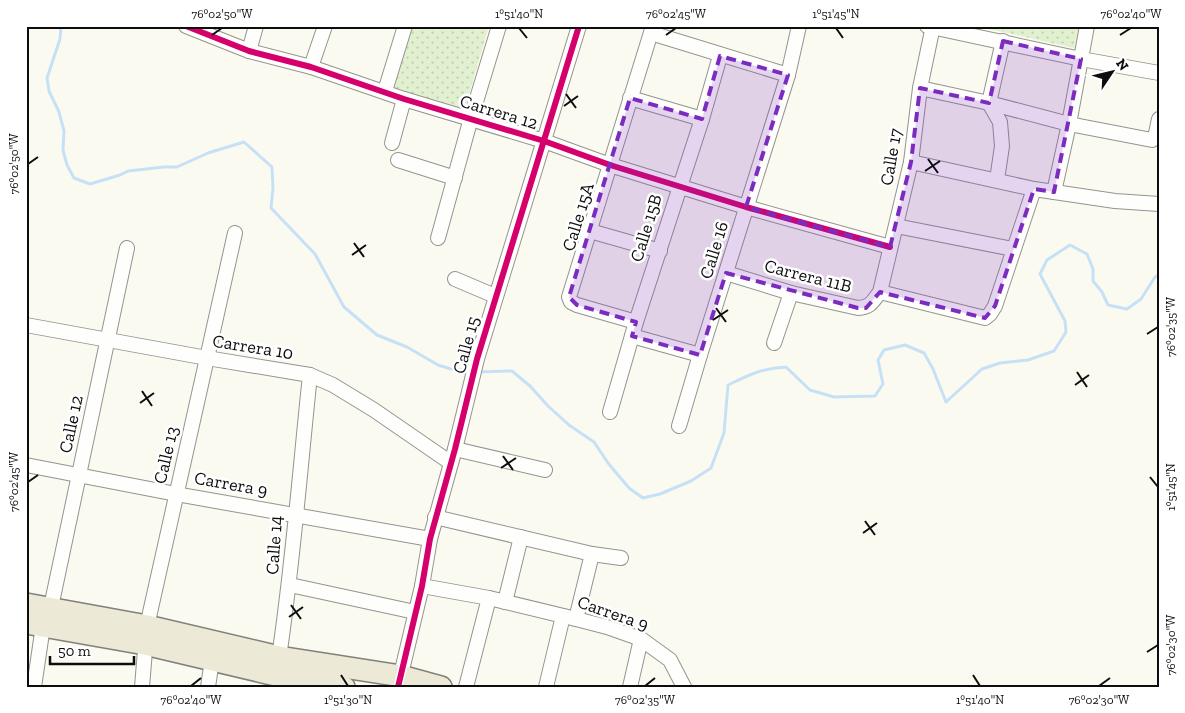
<svg xmlns="http://www.w3.org/2000/svg" width="1185" height="713" font-family="'Zilla Slab',serif">
  <defs>
    <pattern id="park-dots" width="8" height="8" patternUnits="userSpaceOnUse" patternTransform="scale(1.25)"><rect width="8" height="8" fill="#e1f1d0"/><path d="M2 2h.1M6 6h.1" fill="none" stroke="#c0cdb1" stroke-width="1.8" stroke-linecap="round"/></pattern>
  </defs>
  <rect width="100%" height="100%" fill="#fbfaf0"/>
  <!-- park -->
  <g fill="url(#park-dots)">
    <path d="M412 26H489L464 111 394 89Z"/>
    <path d="M975 26H1079L1074 48Z"/>
  </g>
  <g fill="none" stroke-linecap="round" stroke-linejoin="round">
    <!-- stream -->
    <g stroke="#c6e1f6" stroke-width="3">
      <path d="M61 26 60 39 47 78 49 91 59 112 64 131 63 150 67 165 74 178 90 184 120 175 128 171 164 167H177L208 153 244 142 272 167 273 188 271 208 315 254 344 307 377 335 407 347 438 365 451 369 471 371"/>
      <path d="M477 372 512 371 530 386 548 406 569 425 594 442 608 463 629 488 643 498 660 494 691 481 711 468 724 433 728 385C749 375 762 368 786 367L810 390 834 397 875 396 883 384 878 360 884 350 905 345 924 353 933 369 946 402 982 369 1000 363 1028 360 1054 351 1066 332 1065 321 1040 274 1047 260 1070 245 1087 254 1093 269V281L1102 292 1108 305 1127 309 1141 299 1155 277 1159 275"/>
    </g>
    <!-- street casing -->
    <g stroke="#94948f" stroke-width="16">
      <g id="street">
        <path d="M186 26 249 51 311 67 404 99 544 141 610 165 746 207 890 247"/>
        <path d="M927 26 1081 59 1159 73"/>
        <path d="M651 33 788 75"/>
        <path d="M249 51 256 26"/>
        <path d="M311 67 325 26"/>
        <path d="M920 88 989 103 1069 124 1152 140 1155 138 1159 119"/>
        <path d="M385 91 405 26"/>
        <path d="M630 98 702 119"/>
        <path d="M392 143 404 99"/>
        <path d="M398 160 455 178"/>
        <path d="M911 162 1034 189 1115 201 1159 204"/>
        <path d="M997 180 1002 146 1000 122 989 103 1003 41"/>
        <path d="M1054 192 1069 124 1087 26"/>
        <path d="M896 226 1013 249"/>
        <path d="M590 231 660 251"/>
        <path d="M438 238 471 118 499 26"/>
        <path d="M726 273 791 293 858 308C871 307 872 302 880 292L911 162 920 88 933 26"/>
        <path d="M455 279 495 296"/>
        <path d="M880 292 985 318 990 314 995 306 1034 189"/>
        <path d="M636 322 577 305 571 302 569 297 653 26"/>
        <path d="M26 325 207 358 310 375 333 385 374 410 451 463"/>
        <path d="M632 336 700 355"/>
        <path d="M774 343 791 293"/>
        <path d="M610 412 636 322 702 119 720 56"/>
        <path d="M679 426 700 355 788 75 799 26"/>
        <path d="M455 449 545 470"/>
        <path d="M26 465 176 494 430 539"/>
        <path d="M435 517 592 554 621 558"/>
        <path d="M290 585 415 612"/>
        <path d="M422 586 489 598 576 619 607 627 641 639 670 660 684 687"/>
        <path d="M505 602 521 537"/>
        <path d="M51 607 127 248"/>
        <path d="M576 619 592 554"/>
        <path d="M279 657C293 564 300 469 310 375"/>
        <path d="M34 687 43 626"/>
        <path d="M142 687 147 626 235 233"/>
        <path d="M208 687 212 660"/>
        <path d="M398 687 422 586 430 539 455 449 477 359 579 26"/>
        <path d="M466 687 489 598"/>
        <path d="M546 687 563 616"/>
        <path d="M630 687 641 639"/>
      </g>
    </g>
    <!-- primary casing -->
    <g stroke="#81817c" stroke-width="24">
      <g id="primary">
        <path d="M26 604 147 626 279 657 401 676 441 687"/>
        <path d="M26 623 145 644 280 676 344 687"/>
      </g>
    </g>
    <!-- street -->
    <use href="#street" stroke="#fefefd" stroke-width="14"/>
    <!-- primary -->
    <use href="#primary" stroke="#ede9d7" stroke-width="21"/>
    <!-- cycleway casing -->
    <g stroke="#fff" stroke-width="9">
      <g id="cycleway">
        <path d="M186 26 249 51 311 67 404 99 544 141 610 165 746 207 890 247"/>
        <path d="M398 687 422 586 430 539 455 449 477 359 579 26"/>
      </g>
    </g>
    <!-- cycleway -->
    <use href="#cycleway" stroke="#d6006c" stroke-width="6"/>
  </g>
  <!-- marked area -->
  <path fill="#7b2cbf" fill-opacity="0.2" stroke="#7b2cbf" stroke-width="4" stroke-dasharray="10 6" stroke-linejoin="round" d="M1003 41 1081 59 1054 192 1034 189 995 306 985 318 880 292 866 308H858L726 273 700 355 632 336 636 322 577 305 569 297 630 98 702 119 720 56 788 75 746 207 890 247 911 162 920 88 989 103Z"/>
  <!-- ticks -->
  <path fill="none" stroke="#0d0d0d" stroke-width="2" d="M519 28 527 38M836 28 843 38M212 35 222 28M666 35 676 28M1120 35 1131 28M566 94 576 108M564 106 578 96M928 159 938 173M28 164 38 157M925 171 940 161M354 243 364 257M352 255 366 245M716 308 726 322M713 320 728 310M1147 334 1158 327M1077 372 1087 387M1075 385 1089 375M142 391 152 406M140 403 154 393M503 456 513 470M501 468 516 458M1150 477 1158 487M28 482 38 475M865 521 875 535M863 533 877 523M291 605 301 619M289 617 303 607M1147 652 1158 645M341 675 348 686M973 675 980 686M191 686 201 678M645 686 655 678M1099 686 1110 678"/>
  <g text-anchor="middle" dominant-baseline="central" stroke-width="5" stroke-linejoin="round" paint-order="stroke">
    <!-- street labels -->
    <g font-size="18" fill="#0d0d0d" stroke="#fff">
      <text transform="translate(499 112) rotate(17)">Carrera 12</text>
      <text transform="translate(891 157) rotate(-80)">Calle 17</text>
      <text transform="translate(578 217) rotate(-73)">Calle 15A</text>
      <text transform="translate(646 228) rotate(-73)">Calle 15B</text>
      <text transform="translate(714 250) rotate(-73)">Calle 16</text>
      <text transform="translate(808 276) rotate(14)">Carrera 11B</text>
      <text transform="translate(466 345) rotate(-75)">Calle 15</text>
      <text transform="translate(253 347) rotate(9)">Carrera 10</text>
      <text transform="translate(71 424) rotate(-78)">Calle 12</text>
      <text transform="translate(166 455) rotate(-77)">Calle 13</text>
      <text transform="translate(231 484) rotate(10)">Carrera 9</text>
      <text transform="translate(274 545) rotate(-86)">Calle 14</text>
      <text transform="translate(613 613) rotate(19)">Carrera 9</text>
    </g>
  </g>
  <!-- border -->
  <rect width="1185" height="713" fill="none" stroke="#ffffff" stroke-width="55"/>
  <!-- north arrow -->
  <g transform="translate(1112 72) rotate(55)" stroke="#ffffff" stroke-width="4" paint-order="stroke">
  <path d="M0-4L9 19L0 12L-9 19Z" fill="#0d0d0d"/>
  <text y="-8" font-size="14" font-weight="bold" text-anchor="middle" fill="#0d0d0d">N</text>
  </g>
  <!-- scale -->
  <path d="M50 656v8h84v-8" fill="none" stroke="#0d0d0d" stroke-width="2.5"/>
  <text x="58" y="656" font-size="15" fill="#0d0d0d" stroke="#ffffff" stroke-width="4" paint-order="stroke">50 m</text>
  <rect x="28" y="28" width="1130" height="658" fill="none" stroke="#0d0d0d" stroke-width="2"/>
  <g font-size="12" text-anchor="middle" fill="#0d0d0d">
    <text x="222" y="18">76°02'50"W</text>
    <text x="519" y="18">1°51'40"N</text>
    <text x="676" y="18">76°02'45"W</text>
    <text x="836" y="18">1°51'45"N</text>
    <text x="1131" y="18">76°02'40"W</text>
    <text transform="translate(14 164) rotate(-90)" y="4">76°02'50"W</text>
    <text transform="translate(1171 327) rotate(-90)" y="4">76°02'35"W</text>
    <text transform="translate(14 482) rotate(-90)" y="4">76°02'45"W</text>
    <text transform="translate(1171 487) rotate(-90)" y="4">1°51'45"N</text>
    <text transform="translate(1171 645) rotate(-90)" y="4">76°02'30"W</text>
    <text x="191" y="704">76°02'40"W</text>
    <text x="348" y="704">1°51'30"N</text>
    <text x="645" y="704">76°02'35"W</text>
    <text x="980" y="704">1°51'40"N</text>
    <text x="1099" y="704">76°02'30"W</text>
  </g>
</svg>
